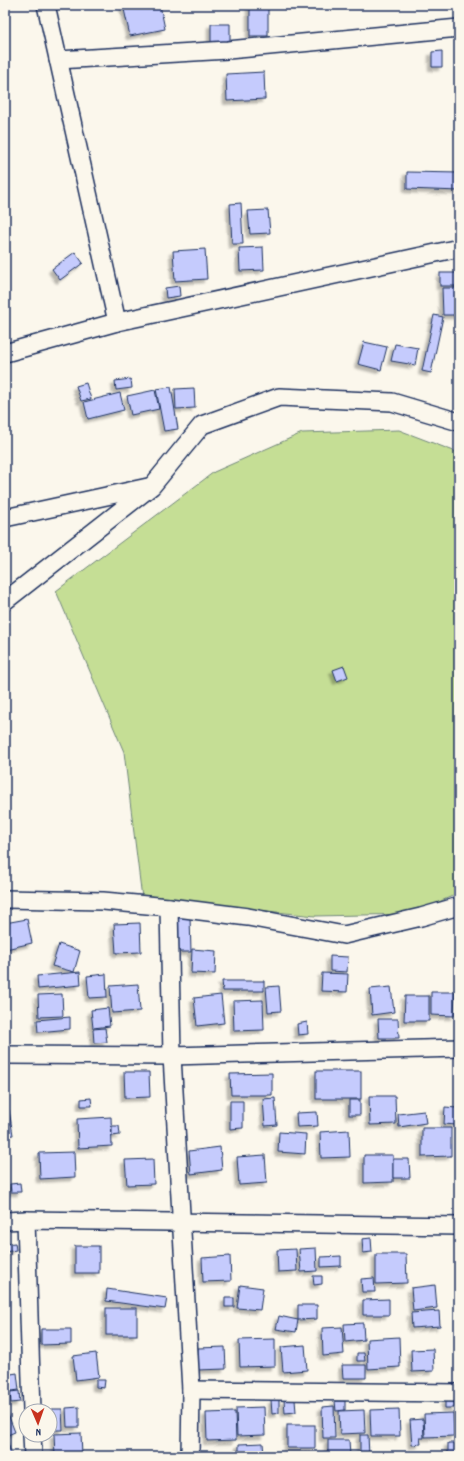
<svg xmlns="http://www.w3.org/2000/svg" width="464" height="1461" font-family="Dekko,sans-serif">
  <defs>
    <filter id="shadow"><feDropShadow dx="-3.5" dy="3.5" stdDeviation="1" flood-color="#0004"/></filter>
  </defs>
  <rect width="100%" height="100%" fill="#fbf7ec"/>
  <filter id="ink" filterUnits="userSpaceOnUse"><feTurbulence type="fractalNoise" baseFrequency=".025" numOctaves="2"/><feDisplacementMap in="SourceGraphic" scale="8" xChannelSelector="R" yChannelSelector="G"/><feConvolveMatrix kernelMatrix="1 2 1 2 8 2 1 2 1" color-interpolation-filters="sRGB"/></filter>
  <g filter="url(#ink)">
    <!-- green -->
    <path fill="#c5de95" stroke="#70867a" d="M399 430 459 453V893L412 914 315 916 142 898 124 752 56 591 214 472 302 433Z"/>
    <!-- building -->
    <g fill="#c5cbfd" stroke="#1b2f5e" filter="url(#shadow)">
      <path d="M123 5H160L165 29 130 36Z"/>
      <rect x="250" y="5" width="18" height="31"/>
      <path d="M211 24H230V42L211 43Z"/>
      <path d="M442 51V67H432V52Z"/>
      <path d="M264 72 265 99 227 101 226 74Z"/>
      <path d="M407 172 459 173V191L407 189Z"/>
      <path d="M241 203 243 244H232L230 204Z"/>
      <path d="M268 210 270 233 250 234 248 211Z"/>
      <path d="M263 247 264 270 240 271 239 248Z"/>
      <path d="M205 249 207 279 175 281 173 251Z"/>
      <path d="M75 252 83 263 60 280 52 269Z"/>
      <rect x="440" y="273" width="19" height="13"/>
      <path d="M179 286 180 296 166 298 165 288Z"/>
      <path d="M442 288H459V315H443Z"/>
      <path d="M434 315 443 317 431 373 422 371Z"/>
      <path d="M364 342 387 347 381 370 358 364Z"/>
      <path d="M395 344 418 348 415 365 391 361Z"/>
      <path d="M131 379 132 388 116 390 115 381Z"/>
      <path d="M86 383 91 399 81 401 76 386Z"/>
      <path d="M171 387 178 429 164 431 156 389Z"/>
      <path d="M194 388 195 408 176 409 175 389Z"/>
      <path d="M155 390 159 409 131 415 127 396Z"/>
      <path d="M120 393 124 410 88 419 84 402Z"/>
      <path d="M344 666 348 677 337 681 333 670Z"/>
      <path d="M177 917H190L191 952H177Z"/>
      <path d="M27 919 32 943 6 949 5 923Z"/>
      <path d="M140 923 141 952 116 953 114 924Z"/>
      <path d="M59 944 80 951 74 972 52 966Z"/>
      <path d="M192 949 216 951 215 974 191 973Z"/>
      <path d="M330 956 348 957 347 972 330 971Z"/>
      <path d="M80 972 81 985 38 989 37 976Z"/>
      <path d="M322 973 348 974 347 992 321 991Z"/>
      <path d="M106 974 107 997 89 998 87 976Z"/>
      <path d="M222 981H264V991H223Z"/>
      <path d="M138 984 140 1011 112 1013 110 986Z"/>
      <path d="M279 986 281 1011 268 1012 266 987Z"/>
      <path d="M391 987 394 1012 372 1015 370 989Z"/>
      <path d="M431 992H455L454 1016 431 1015Z"/>
      <path d="M62 994 63 1016 39 1017 38 995Z"/>
      <path d="M221 995 224 1023 197 1026 194 998Z"/>
      <path d="M405 996H429V1021H404Z"/>
      <path d="M263 1000 264 1030 234 1031 233 1001Z"/>
      <path d="M108 1008 110 1026 93 1028 91 1010Z"/>
      <path d="M70 1017V1029L38 1032 37 1020Z"/>
      <path d="M378 1019H398L399 1038H379Z"/>
      <path d="M307 1022 308 1034 298 1035 297 1024Z"/>
      <path d="M105 1028 107 1042 94 1043 93 1029Z"/>
      <rect x="316" y="1071" width="45" height="28"/>
      <path d="M124 1072H149L150 1097 125 1098Z"/>
      <path d="M272 1073V1095H231L230 1074Z"/>
      <path d="M369 1096H395L396 1124 370 1125Z"/>
      <path d="M91 1098 92 1106H81V1099Z"/>
      <path d="M275 1098 277 1125 265 1126 263 1099Z"/>
      <rect x="349" y="1100" width="11" height="15"/>
      <path d="M230 1101H243V1128L230 1129Z"/>
      <path d="M445 1107 457 1108 456 1125 444 1124Z"/>
      <path d="M9 1110 13 1135 5 1136V1111Z"/>
      <path d="M424 1111 426 1123 399 1127 398 1114Z"/>
      <path d="M317 1112 318 1126 297 1127 296 1113Z"/>
      <path d="M111 1117 112 1146 78 1148 77 1119Z"/>
      <path d="M112 1126H119L120 1135 112 1136Z"/>
      <path d="M422 1128H451V1156L422 1157Z"/>
      <path d="M349 1130 350 1157 321 1158 320 1132Z"/>
      <path d="M279 1132 306 1134 305 1154 278 1152Z"/>
      <path d="M220 1147 222 1170 191 1174 189 1151Z"/>
      <path d="M74 1152 75 1177 40 1179 39 1153Z"/>
      <path d="M265 1155 267 1183 239 1185 237 1157Z"/>
      <path d="M364 1155H393V1182L364 1183Z"/>
      <path d="M153 1159 154 1184 127 1185 125 1160Z"/>
      <path d="M393 1159H409L410 1178H393Z"/>
      <path d="M20 1183 21 1192H11L10 1184Z"/>
      <path d="M371 1238 372 1252 363 1253 362 1239Z"/>
      <path d="M15 1243 16 1250 5 1252V1244Z"/>
      <rect x="75" y="1246" width="24" height="27"/>
      <path d="M316 1248 317 1271 301 1272 299 1249Z"/>
      <path d="M296 1249 297 1271 278 1272 277 1250Z"/>
      <path d="M376 1254H406L407 1283 376 1284Z"/>
      <path d="M230 1256 231 1281 203 1282 202 1258Z"/>
      <path d="M341 1256V1266L321 1267V1257Z"/>
      <path d="M313 1276H322V1284L314 1285Z"/>
      <path d="M374 1278 375 1292H362L361 1279Z"/>
      <path d="M240 1285 263 1288 260 1310 237 1308Z"/>
      <path d="M435 1285 437 1308 413 1311 411 1288Z"/>
      <path d="M107 1289 167 1298 165 1309 106 1301Z"/>
      <rect x="225" y="1298" width="9" height="9"/>
      <path d="M389 1299V1315H363V1300Z"/>
      <path d="M298 1305H317V1319L298 1320Z"/>
      <rect x="106" y="1308" width="31" height="27"/>
      <path d="M439 1311 440 1326 412 1328 411 1313Z"/>
      <path d="M279 1316 298 1320 296 1332 276 1329Z"/>
      <path d="M363 1323 364 1340 345 1342 344 1324Z"/>
      <path d="M342 1327 344 1354 323 1356 322 1328Z"/>
      <path d="M41 1329H71V1344L41 1345Z"/>
      <path d="M399 1337 400 1367 368 1369 367 1339Z"/>
      <path d="M275 1339V1366L240 1367 239 1340Z"/>
      <path d="M305 1345 307 1370 283 1372 281 1347Z"/>
      <path d="M225 1347 226 1369 198 1370V1348Z"/>
      <path d="M433 1349 434 1371 412 1372 411 1350Z"/>
      <path d="M96 1353 99 1377 76 1380 73 1356Z"/>
      <path d="M357 1353H364L365 1361H357Z"/>
      <path d="M342 1365H366V1378H343Z"/>
      <path d="M17 1373 19 1390 5 1392V1375Z"/>
      <path d="M96 1380H105L104 1388 96 1387Z"/>
      <path d="M19 1391 20 1402 11 1403 10 1392Z"/>
      <path d="M271 1400H279V1413L272 1414Z"/>
      <path d="M284 1400H295L296 1412 285 1413Z"/>
      <path d="M445 1400H454L455 1408H445Z"/>
      <path d="M335 1401H345V1410L336 1411Z"/>
      <path d="M334 1406 335 1438H323L322 1407Z"/>
      <path d="M5 1407 15 1432 5 1436Z"/>
      <path d="M79 1407V1427H67L66 1408Z"/>
      <path d="M264 1407 265 1435 237 1436 236 1408Z"/>
      <path d="M52 1409H62L63 1430H52Z"/>
      <path d="M399 1409 400 1436H371L370 1410Z"/>
      <path d="M364 1410 365 1433 340 1434 339 1411Z"/>
      <path d="M235 1412 236 1440 207 1441 206 1413Z"/>
      <path d="M453 1413 454 1436 425 1437 424 1414Z"/>
      <path d="M423 1419 424 1438H420L421 1444 412 1445 410 1420Z"/>
      <rect x="287" y="1425" width="28" height="23"/>
      <path d="M81 1433 82 1456H55L54 1434Z"/>
      <path d="M360 1435H368L369 1456H360Z"/>
      <path d="M5 1440H7L12 1456H5Z"/>
      <path d="M328 1440H349L350 1456H328Z"/>
      <path d="M263 1443 264 1456H239V1444Z"/>
      <path d="M448 1443H456L457 1452 448 1453Z"/>
    </g>
    <g fill="none" stroke-linecap="round" stroke-linejoin="round">
      <!-- minor casing -->
      <g stroke="#1b2f5e" stroke-width="20">
        <g id="minor">
          <path d="M46 5 117 322"/>
          <path d="M58 60 228 50 459 28"/>
          <path d="M5 353 117 322 459 248"/>
          <path d="M5 518 148 487"/>
          <path d="M5 601 152 486 202 425 279 397 392 402 459 422"/>
          <path d="M5 899 103 901 169 907 248 917 344 935 421 917 459 906"/>
          <path d="M169 907 172 1056 191 1390 190 1456"/>
          <path d="M5 1055 172 1056 459 1048"/>
          <path d="M26 1220 32 1411"/>
          <path d="M5 1221 26 1220 459 1226"/>
          <path d="M191 1390 459 1393"/>
          <path d="M32 1435 33 1456"/>
        </g>
      </g>
      <!-- minor -->
      <use href="#minor" stroke="#fbf7ec" stroke-width="17"/>
    </g>
  </g>
  <!-- margin -->
  <rect width="464" height="1461" fill="none" stroke="#fbf7ec" stroke-width="20"/>
  <rect x="10" y="10" width="444" height="1441" fill="none" stroke="#1b2f5e" stroke-width="1.5" filter="url(#ink)"/>
  <!-- north arrow -->
  <g transform="translate(38 1423) rotate(178)"><circle r="19" fill="#fbf7ec" stroke="#a1a7b3"/>
  <path d="M0-3L7 15L0 10L-7 15Z" fill="#c8321e"/>
  <text y="-6" font-size="11" font-weight="bold" text-anchor="middle" fill="#1b2f5e">N</text>
  </g>
</svg>
